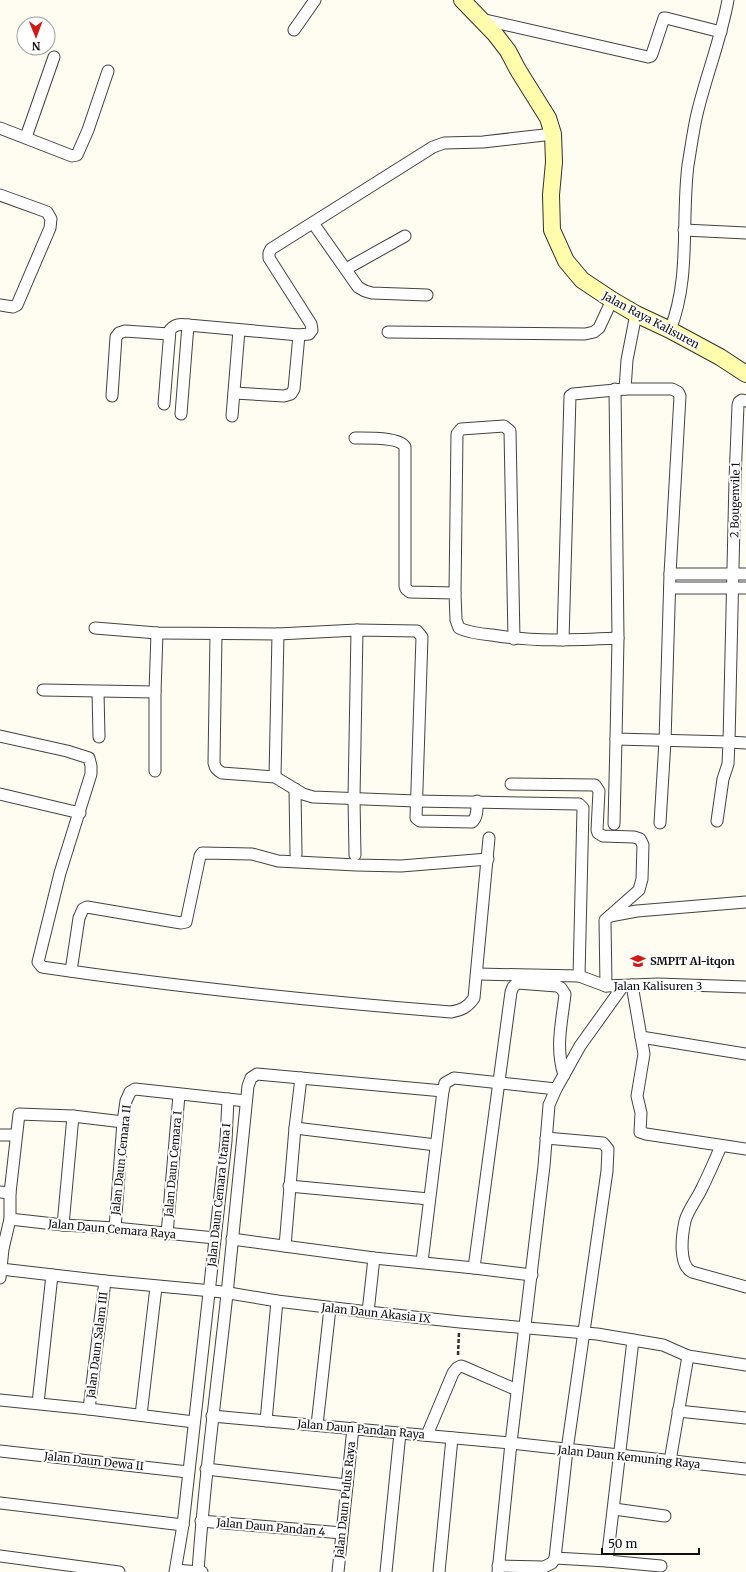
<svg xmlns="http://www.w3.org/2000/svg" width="746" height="1572" font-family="Merriweather,serif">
  <rect width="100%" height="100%" fill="#fffdf1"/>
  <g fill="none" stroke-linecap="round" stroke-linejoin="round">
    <!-- minor casing -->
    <g stroke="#424242" stroke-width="13">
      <g id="minor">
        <path d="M481 19 648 57 651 56 652 54 664 18H666L721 32"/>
        <path d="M294 30 315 0"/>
        <path d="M0 128 72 156 77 155 88 130 108 71"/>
        <path d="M26 137 54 57"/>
        <path d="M0 195 47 212 51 219 50 228 17 305 13 307 0 305"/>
        <path d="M313 223 358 287 365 291 372 293 427 295"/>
        <path d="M684 230 746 233"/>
        <path d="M346 269 405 236"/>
        <path d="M670 330C691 278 681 220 688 165 691 148 693 131 697 114 706 76 721 39 728 0"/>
        <path d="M388 332 585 334 594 332 599 328 612 300"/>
        <path d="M615 389 618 638"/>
        <path d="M625 389 627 360 636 314"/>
        <path d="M234 393 284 396 291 394 294 389 299 335"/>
        <path d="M112 396 116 337 119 333 125 331 169 334"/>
        <path d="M746 401 742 400 739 402 738 405 735 480 729 742 746 743"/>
        <path d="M164 404 170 330C175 324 180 324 188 325"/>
        <path d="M181 414 188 325 299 335 309 334 312 330 311 324 269 258V253L271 249 433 147 444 143 483 142 553 134"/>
        <path d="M232 416 239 330"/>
        <path d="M355 438C366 438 400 437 405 447V586L406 589 410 592 455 593 456 620 459 628C469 633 481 634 492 635 534 642 576 640 618 638L616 739 729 742 728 764 723 779 717 821"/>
        <path d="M670 574H746"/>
        <path d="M670 588H746"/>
        <path d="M455 593 457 434 461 429 504 426 510 431 514 639"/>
        <path d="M95 628 157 633 278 634 275 777"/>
        <path d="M216 634 214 763C215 768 217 770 222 773L275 777 303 794 313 797 416 801 579 804 583 808 579 976"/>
        <path d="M278 634 357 630 417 631 422 637 416 818 420 821 472 822C478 817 477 808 477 801"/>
        <path d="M563 640 570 396 573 394 625 389H672L678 392 680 396 670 574 665 741 660 823"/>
        <path d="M43 690 155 692"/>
        <path d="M98 692 99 737"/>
        <path d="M0 736 67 751 89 758 91 766V774L60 873 38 962 42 967C177 987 314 1001 451 1012 462 1010 468 1007 474 998L489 838"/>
        <path d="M155 771V692L157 633"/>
        <path d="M511 784 595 785 599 791 597 830 598 833 603 836 634 837 640 839 643 845 642 879 639 890 605 920 606 986"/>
        <path d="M295 789 296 854"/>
        <path d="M0 794 80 813"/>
        <path d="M614 824 616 739"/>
        <path d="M355 855 354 798 357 630"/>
        <path d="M610 916 637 911 746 902"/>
        <path d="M71 971 79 918 83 909 87 907 181 923 186 922 200 856 202 853 252 854 278 861 356 865 401 866 488 859"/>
        <path d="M477 974 579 976 606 986 658 984 746 987"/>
        <path d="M632 985 644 1054 637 1096 641 1113 640 1132 646 1134 746 1149"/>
        <path d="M641 1037 746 1054"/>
        <path d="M295 1128 436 1145"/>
        <path d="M0 1135H15"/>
        <path d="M721 1146C715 1160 709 1174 702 1188 697 1199 688 1210 685 1221 682 1235 678 1265 692 1272L746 1287"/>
        <path d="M289 1186 429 1199"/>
        <path d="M0 1192 10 1193"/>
        <path d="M10 1219 63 1225 115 1228 215 1238"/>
        <path d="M63 1225 73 1116"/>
        <path d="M115 1228 123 1122 126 1101 130 1092 135 1089 246 1101"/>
        <path d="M167 1234 179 1095"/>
        <path d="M232 1239 374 1258 474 1268 532 1275"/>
        <path d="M285 1246 295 1128 301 1078"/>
        <path d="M422 1262 443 1091"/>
        <path d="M474 1268 511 992 513 987 517 983 557 986 561 988 565 994C562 1022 555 1047 564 1075"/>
        <path d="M1 1269 105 1281 223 1292 277 1301 368 1312 460 1322 597 1334 663 1345 688 1356 746 1365"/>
        <path d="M0 1278 3 1249 10 1219V1193L19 1114 73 1116 123 1122"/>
        <path d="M368 1312 374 1258"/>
        <path d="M0 1400 89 1409 194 1422"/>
        <path d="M38 1403 52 1275"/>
        <path d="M89 1409 105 1281"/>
        <path d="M678 1411 746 1418"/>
        <path d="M141 1415 156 1287"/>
        <path d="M212 1416 511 1443 746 1469"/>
        <path d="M266 1421 277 1301"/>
        <path d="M317 1425 330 1308"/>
        <path d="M427 1435 453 1373 457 1368 461 1366 464 1367 517 1390"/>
        <path d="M0 1451 188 1472"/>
        <path d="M670 1461 688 1356"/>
        <path d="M206 1469 347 1485"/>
        <path d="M0 1503 183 1525"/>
        <path d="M614 1509 665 1516"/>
        <path d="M201 1521 342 1533"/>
        <path d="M0 1556 119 1572"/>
        <path d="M555 1558 607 1561 633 1340"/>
        <path d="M607 1561 661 1566"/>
        <path d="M498 1566 544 1567 552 1563 555 1558 567 1450 607 1171 608 1149 603 1143 546 1138"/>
        <path d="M176 1570 198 1572"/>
        <path d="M175 1572 183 1525 226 1141 228 1099"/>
        <path d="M202 1572H198C204 1479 217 1387 227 1294 234 1225 241 1156 248 1086L251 1078 257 1074 443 1091 445 1083 454 1078 556 1089"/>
        <path d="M338 1572 353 1428"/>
        <path d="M386 1572 400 1433"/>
        <path d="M439 1572 452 1438"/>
        <path d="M498 1572 511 1443 544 1166 549 1105 556 1089 580 1046 623 986"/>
      </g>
    </g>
    <!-- secondary casing -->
    <g stroke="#313131" stroke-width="18">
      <path id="secondary" d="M462 0 495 34 508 51 518 70 548 118 553 134 554 162 551 195 552 230 566 261 582 280 612 300 636 314 670 330 720 357 746 374"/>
    </g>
    <!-- path -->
    <path stroke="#313131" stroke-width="2.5" stroke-dasharray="4 2" stroke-linecap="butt" d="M458 1355 459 1332"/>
    <!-- minor -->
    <use href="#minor" stroke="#fff" stroke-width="11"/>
    <!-- secondary -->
    <use href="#secondary" stroke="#fffcac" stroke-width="16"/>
  </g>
  <!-- icons -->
  <defs>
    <g id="school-bare" transform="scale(1.2)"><path d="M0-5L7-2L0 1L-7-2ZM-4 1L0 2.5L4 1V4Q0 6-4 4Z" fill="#d01b16" stroke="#fff" stroke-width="2.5" paint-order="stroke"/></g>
  </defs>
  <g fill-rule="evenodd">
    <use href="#school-bare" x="638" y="961"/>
  </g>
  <g text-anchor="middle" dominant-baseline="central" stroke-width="4" stroke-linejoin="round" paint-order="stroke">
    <!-- street labels -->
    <g font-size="11" fill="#0f0f0f" stroke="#fff">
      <text transform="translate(651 320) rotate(28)">Jalan Raya Kalisuren</text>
      <text transform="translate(735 500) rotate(-89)">2 Bougenvile 1</text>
      <text x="658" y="986">Jalan Kalisuren 3</text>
      <text transform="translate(121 1160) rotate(-84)">Jalan Daun Cemara II</text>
      <text transform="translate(173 1164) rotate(-85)">Jalan Daun Cemara I</text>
      <text transform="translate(219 1195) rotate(-84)">Jalan Daun Cemara Utama I</text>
      <text transform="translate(112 1229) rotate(5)">Jalan Daun Cemara Raya</text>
      <text transform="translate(376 1313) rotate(6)">Jalan Daun Akasia IX</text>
      <text transform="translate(97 1345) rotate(-83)">Jalan Daun Salam III</text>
      <text transform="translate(361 1429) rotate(5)">Jalan Daun Pandan Raya</text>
      <text transform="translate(629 1457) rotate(6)">Jalan Daun Kemuning Raya</text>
      <text transform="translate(94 1461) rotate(6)">Jalan Daun Dewa II</text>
      <text transform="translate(345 1500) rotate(-84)">Jalan Daun Pulus Raya</text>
      <text transform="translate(271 1527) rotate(5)">Jalan Daun Pandan 4</text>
    </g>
    <!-- poi labels -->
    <g font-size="11" font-weight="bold" fill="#0f0f0f" stroke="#fff" text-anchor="start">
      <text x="650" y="961">SMPIT Al-itqon</text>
    </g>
  </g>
  <!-- north arrow -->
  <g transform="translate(36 36) rotate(179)"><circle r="19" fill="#ffffff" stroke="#9f9f9f"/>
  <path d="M0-3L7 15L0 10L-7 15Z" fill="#d01b16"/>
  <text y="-6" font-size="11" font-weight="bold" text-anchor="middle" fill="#0f0f0f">N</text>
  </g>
  <!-- scale -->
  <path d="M602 1548v6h97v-6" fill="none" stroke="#0f0f0f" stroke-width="2"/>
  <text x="608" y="1548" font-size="12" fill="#0f0f0f" stroke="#ffffff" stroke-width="3" paint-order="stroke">50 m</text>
</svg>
